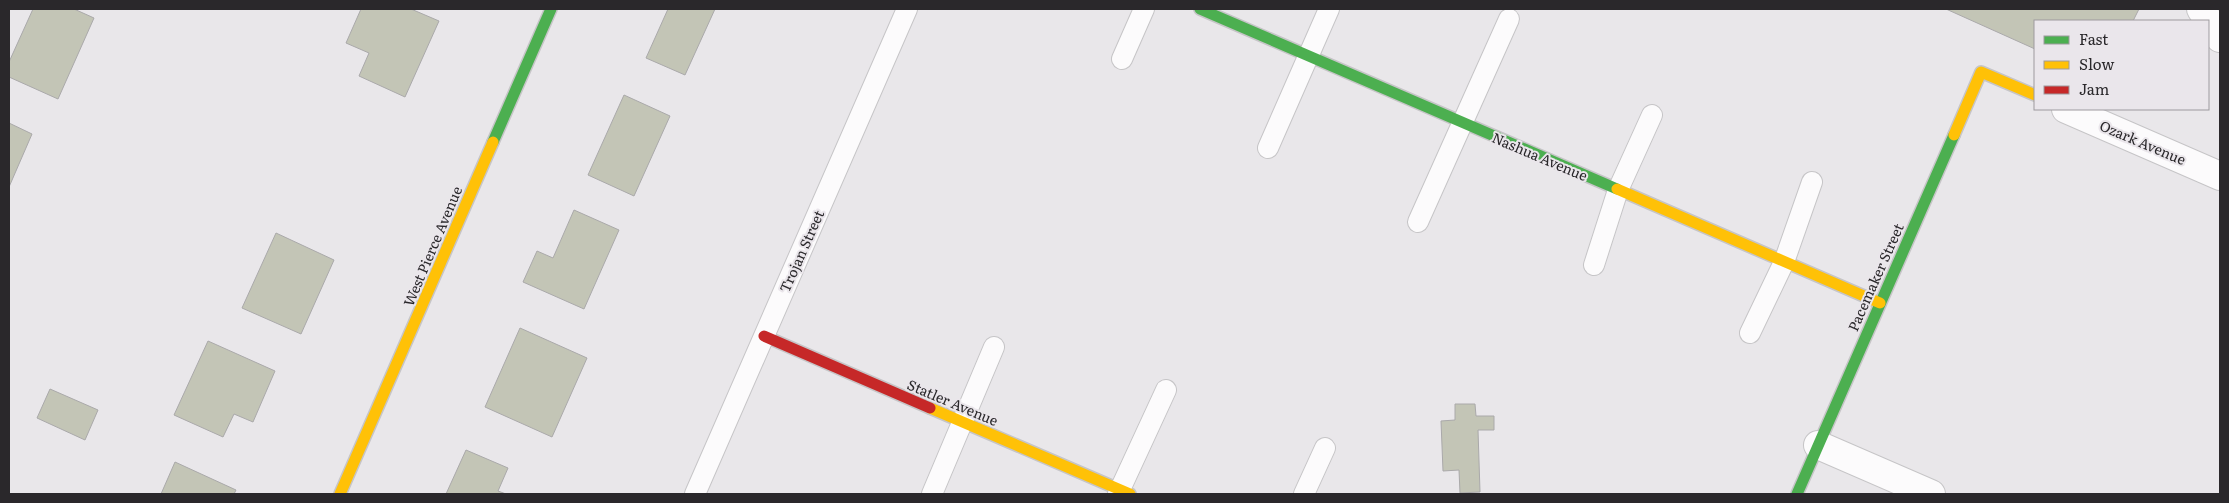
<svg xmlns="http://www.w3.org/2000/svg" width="2229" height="503" font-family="Literata,serif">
  <rect width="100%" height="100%" fill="#e9e7ea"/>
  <!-- building -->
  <g fill="#c3c5b6" stroke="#aaa9aa">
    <path d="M33 9H74L94 18 58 99 9 77V62Z"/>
    <path d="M361 9H411L439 21 405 97 359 76 369 53 346 43Z"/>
    <path d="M668 9H715L685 75 646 58Z"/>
    <path d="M1946 9H2139L2133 21H2035V49Z"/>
    <path d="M624 95 670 116 634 196 588 175Z"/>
    <path d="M9 123 32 134 9 187Z"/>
    <path d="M574 210 619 230 584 309 523 282 537 251 553 258Z"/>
    <path d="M276 233 334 260 301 334 242 308Z"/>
    <path d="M520 328 587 358 552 437 485 407Z"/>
    <path d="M208 341 275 371 253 422 234 414 223 437 174 415Z"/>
    <path d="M50 389 98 410 85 440 37 418Z"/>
    <path d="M1455 404H1475L1476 416H1494V430H1478L1480 492 1460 493 1459 470 1443 471 1441 421 1455 420Z"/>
    <path d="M466 450 508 468 498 491 506 494H446Z"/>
    <path d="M175 462 236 490 234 494H161Z"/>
  </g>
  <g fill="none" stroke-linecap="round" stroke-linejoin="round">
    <!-- lane casing -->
    <g stroke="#c6c5c7" stroke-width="22">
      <g id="lane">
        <path d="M1122 59 1144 9"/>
        <path d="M1268 148 1329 9"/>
        <path d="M1418 222 1509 19"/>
        <path d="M1594 265 1618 190 1652 115"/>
        <path d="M1750 333 1784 262 1812 182"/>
        <path d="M695 494 907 9"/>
        <path d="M932 494 994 347"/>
        <path d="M1118 494 1166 390"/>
        <path d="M1304 494 1325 448"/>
      </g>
    </g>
    <!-- street casing -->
    <g stroke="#c6c5c7" stroke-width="30">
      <g id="street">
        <path d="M2201 9 2220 38"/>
        <path d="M2066 109 2220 176"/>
        <path d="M1818 445 1931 494"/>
      </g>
    </g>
    <!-- fast casing -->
    <g stroke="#c6c5c7" stroke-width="14">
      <g id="fast">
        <path d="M1200 9 1617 189"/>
        <path d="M493 142 551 9"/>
        <path d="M1797 494 1954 135"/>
      </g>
    </g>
    <!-- slow casing -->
    <g stroke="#c6c5c7" stroke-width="14">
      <g id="slow">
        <path d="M1954 135 1981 72 2035 95"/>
        <path d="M1617 189 1880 303"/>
        <path d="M930 408 1130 494"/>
        <path d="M340 494 493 142"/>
      </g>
    </g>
    <!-- jam casing -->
    <g stroke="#c6c5c7" stroke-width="14">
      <path id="jam" d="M764 336 930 408"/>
    </g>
    <!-- lane -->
    <use href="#lane" stroke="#fcfbfc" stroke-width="20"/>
    <!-- street -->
    <use href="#street" stroke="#fcfbfc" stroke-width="28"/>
    <!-- fast -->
    <use href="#fast" stroke="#4caf50" stroke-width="11"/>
    <!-- slow -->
    <use href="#slow" stroke="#ffc107" stroke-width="11"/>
    <!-- jam -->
    <use href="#jam" stroke="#c62828" stroke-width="11"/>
  </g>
  <g text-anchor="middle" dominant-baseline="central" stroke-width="4" stroke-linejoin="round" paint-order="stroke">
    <!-- street labels -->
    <g font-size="14" fill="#2a282b" stroke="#eae6eb">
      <text transform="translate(2143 142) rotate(23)">Ozark Avenue</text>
      <text transform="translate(1540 156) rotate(23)">Nashua Avenue</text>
      <text transform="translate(432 246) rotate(-67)">West Pierce Avenue</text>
      <text transform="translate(801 251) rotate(-66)">Trojan Street</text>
      <text transform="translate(1875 277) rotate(-66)">Pacemaker Street</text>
      <text transform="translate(953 402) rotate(23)">Statler Avenue</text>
    </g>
  </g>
  <!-- border -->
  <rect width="2229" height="503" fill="none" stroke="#2a282b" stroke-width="20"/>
  <!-- legend -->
  <rect x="2034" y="20" width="175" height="90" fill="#eae6eb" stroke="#9d9a9e"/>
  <rect x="2044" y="36" width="25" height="8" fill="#4caf50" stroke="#9d9a9e"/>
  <text x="2079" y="45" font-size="15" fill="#2a282b">Fast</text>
  <rect x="2044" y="61" width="25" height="8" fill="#ffc107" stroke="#9d9a9e"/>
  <text x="2079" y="70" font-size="15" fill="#2a282b">Slow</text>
  <rect x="2044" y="86" width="25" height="8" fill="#c62828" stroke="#9d9a9e"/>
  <text x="2079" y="95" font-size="15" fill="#2a282b">Jam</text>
</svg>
